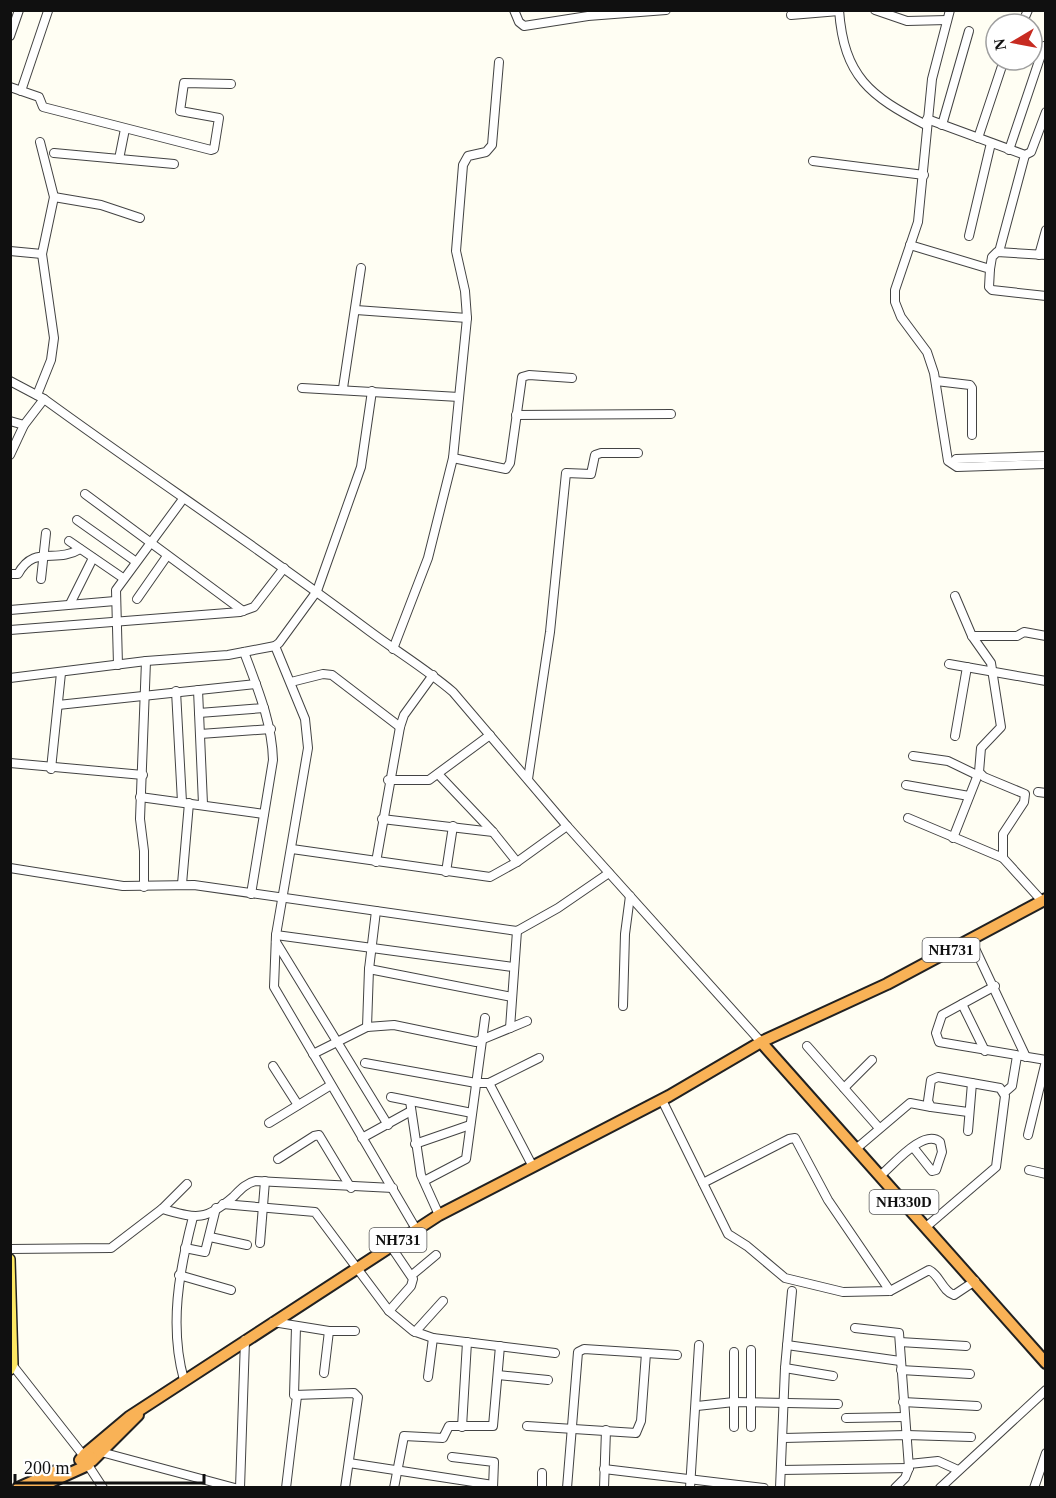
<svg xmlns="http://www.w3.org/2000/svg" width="1056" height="1498" font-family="Georgia,serif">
  <rect width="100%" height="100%" fill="#fffef3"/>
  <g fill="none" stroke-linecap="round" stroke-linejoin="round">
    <!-- minor casing -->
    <g stroke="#434343" stroke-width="10">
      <g id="minor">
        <path d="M514 10 519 22 524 26 588 16 666 10"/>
        <path d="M839 10C844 77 870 96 926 125"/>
        <path d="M875 10 907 21 947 20"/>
        <path d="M950 10 932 79 918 222 895 290V302L901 317 927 352 934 373 948 461 957 467 1046 464"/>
        <path d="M791 15 839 11"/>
        <path d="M1022 24 1028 10"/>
        <path d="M10 36 19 10"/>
        <path d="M10 87 39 97 43 107 211 150 214 149 219 118 180 111 184 83 231 84"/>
        <path d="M21 91 48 11"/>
        <path d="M927 119 1025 155 1031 152 1046 112"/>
        <path d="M942 125 969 31"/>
        <path d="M978 138 1004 60"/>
        <path d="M1009 150 1044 46"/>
        <path d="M54 153 174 164"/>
        <path d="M119 159 125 129"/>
        <path d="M813 161 924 175"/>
        <path d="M54 197 101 205 140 218"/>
        <path d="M969 236 991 143"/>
        <path d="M910 245 990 269 989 287 992 290 1046 296"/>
        <path d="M10 251 42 254"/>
        <path d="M999 252 1025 155"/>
        <path d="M1039 255 1046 230"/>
        <path d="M990 269 992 257 997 252 1046 255"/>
        <path d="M356 310 467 318"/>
        <path d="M10 381 44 399C151 477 262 550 368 630 396 651 426 669 453 692L567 826 761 1042"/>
        <path d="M936 381 970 385 972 388V435"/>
        <path d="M302 388 459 397"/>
        <path d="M343 388 361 268"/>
        <path d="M37 395 51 360 54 338 42 254 54 197 40 142"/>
        <path d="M516 415 671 414"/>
        <path d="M10 421 24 425"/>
        <path d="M10 455 24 425 44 399"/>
        <path d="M453 458 506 469 510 463 522 377 529 375 572 378"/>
        <path d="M952 463 956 459 1046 456"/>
        <path d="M85 494 243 611"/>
        <path d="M77 520 135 561"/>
        <path d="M69 541 123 578"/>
        <path d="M10 574H18C34 544 56 564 80 549"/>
        <path d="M41 579 46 533"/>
        <path d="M955 596 972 636 991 663 1001 727 981 748 979 772 984 777 1025 794 1024 802 1003 834V858L1042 901"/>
        <path d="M137 599 167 556"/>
        <path d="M70 604 93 558"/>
        <path d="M10 610 115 601"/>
        <path d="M10 630 240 612 254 607 284 568"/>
        <path d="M972 636H1017L1024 632 1046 636"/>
        <path d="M275 646 305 719 308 748 276 935 274 987 416 1229"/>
        <path d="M393 649 428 558 453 458 467 318 465 291 456 251 463 165 468 156 486 152 492 145 499 62"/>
        <path d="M244 652C257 687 272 722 273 760L251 894"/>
        <path d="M949 664 1046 681"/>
        <path d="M118 665 116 590 183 499"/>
        <path d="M10 678 146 661 228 655 275 646 279 643 317 591 361 467 372 391"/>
        <path d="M291 682 323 674 332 675 400 727"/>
        <path d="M198 690 203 804"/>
        <path d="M176 691 182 802"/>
        <path d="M58 705 256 684"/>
        <path d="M199 713 264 708"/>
        <path d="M200 734 271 729"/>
        <path d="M955 736 967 667"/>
        <path d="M913 756 948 761 977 775"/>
        <path d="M10 763 143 775"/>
        <path d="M51 769 61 673"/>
        <path d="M438 774 493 832 517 862"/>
        <path d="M528 779 550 632 566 473 591 474 595 455 601 453H638"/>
        <path d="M388 780H429L490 735"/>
        <path d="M906 785 969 796"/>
        <path d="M1038 792 1046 793"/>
        <path d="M140 797 264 814"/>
        <path d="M908 818 1003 858"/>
        <path d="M382 819 493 832"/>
        <path d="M953 838 979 772"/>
        <path d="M292 849 490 877 517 862 567 826"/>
        <path d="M376 862 400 727 404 715 433 675"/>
        <path d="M10 868 123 886 194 885 517 931 558 908 609 873"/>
        <path d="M446 872 453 826"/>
        <path d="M182 884 189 803"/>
        <path d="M144 887V851L140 819 146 661"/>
        <path d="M276 935 513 967"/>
        <path d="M971 940 1026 1057"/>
        <path d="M276 942 388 1125"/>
        <path d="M369 969 512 997"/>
        <path d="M995 986 942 1015 936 1033 939 1042 1046 1060"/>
        <path d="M962 1004 985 1051"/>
        <path d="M623 1006 625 934 630 896"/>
        <path d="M367 1027 369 969 376 911"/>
        <path d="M510 1028 517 931"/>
        <path d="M807 1046 879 1128"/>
        <path d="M313 1054 367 1027 394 1025 476 1042 527 1021"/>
        <path d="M365 1063 476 1083H489L539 1058"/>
        <path d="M273 1066 298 1105"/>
        <path d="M489 1083 532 1165"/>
        <path d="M844 1088 872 1060"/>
        <path d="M1005 1092 1012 1086 1017 1056"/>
        <path d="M391 1097 472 1113"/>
        <path d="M662 1100 728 1234 747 1246 785 1278 843 1292 890 1291 929 1270C940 1275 942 1291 954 1295L975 1281"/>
        <path d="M410 1101 421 1175 439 1215"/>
        <path d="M269 1123 331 1085"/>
        <path d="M968 1131 972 1083"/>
        <path d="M1028 1135 1046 1061"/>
        <path d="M362 1138 411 1111"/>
        <path d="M415 1144 470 1125"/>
        <path d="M857 1148 910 1103 931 1107"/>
        <path d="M278 1159 314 1136 319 1135 351 1188"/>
        <path d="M1029 1170 1046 1174"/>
        <path d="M881 1175C894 1164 924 1128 940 1142L942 1152 936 1170 932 1171 913 1147"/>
        <path d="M424 1181 466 1159 485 1018"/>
        <path d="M703 1183 789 1139 795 1138 828 1200 890 1291"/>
        <path d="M223 1204 315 1212 389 1311 413 1331 433 1338 555 1353"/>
        <path d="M162 1209C196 1218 204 1222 233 1197 240 1190 246 1183 256 1181L393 1188"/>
        <path d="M926 1227 996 1167 1005 1096 1000 1088 938 1077 931 1080 928 1101 931 1107 968 1112"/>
        <path d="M210 1237 247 1245"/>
        <path d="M260 1243 265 1181"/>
        <path d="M185 1248 205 1252 216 1208"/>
        <path d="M10 1249 111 1248 162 1209 187 1184"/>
        <path d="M179 1275 231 1290"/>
        <path d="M412 1275 436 1255"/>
        <path d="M389 1311 411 1286 413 1279 390 1245"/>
        <path d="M273 1322 329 1331H355"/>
        <path d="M296 1327 294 1395 354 1393 358 1397 345 1488"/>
        <path d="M855 1328 899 1333 909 1468 905 1478 895 1488"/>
        <path d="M415 1332 443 1301"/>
        <path d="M900 1342 966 1346"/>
        <path d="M787 1345 900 1361"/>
        <path d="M10 1362 83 1455"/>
        <path d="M785 1368 833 1376"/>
        <path d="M901 1370 970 1374"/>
        <path d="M324 1373 329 1331"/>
        <path d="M498 1375 548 1380"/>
        <path d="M428 1377 433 1338"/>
        <path d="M184 1380C169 1326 179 1271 193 1217"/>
        <path d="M903 1402 977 1406"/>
        <path d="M697 1406 734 1402 838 1404"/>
        <path d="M846 1418 905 1417"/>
        <path d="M527 1426 636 1433 641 1421 646 1353"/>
        <path d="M462 1427 467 1342"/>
        <path d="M734 1427V1352"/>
        <path d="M751 1427V1350"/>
        <path d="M784 1438 907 1435 971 1437"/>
        <path d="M101 1452 235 1488"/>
        <path d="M452 1457 494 1462 493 1488"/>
        <path d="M349 1463 493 1485"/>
        <path d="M909 1464 938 1461 958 1470"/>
        <path d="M88 1465 103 1488"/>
        <path d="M604 1469 764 1488"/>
        <path d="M781 1470 909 1468"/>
        <path d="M542 1473V1488"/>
        <path d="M240 1488 245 1340"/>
        <path d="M286 1488 297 1396"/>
        <path d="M394 1488 404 1436 443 1438 449 1426H493L500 1346"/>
        <path d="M567 1488 578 1352 584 1349 677 1355"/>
        <path d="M604 1488 606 1430"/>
        <path d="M690 1488 699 1345"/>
        <path d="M780 1488 785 1368 792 1291"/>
        <path d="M940 1488 1046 1390"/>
        <path d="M1034 1488 1046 1453"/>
      </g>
    </g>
    <!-- major casing -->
    <g stroke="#212121" stroke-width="12">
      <path id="major" d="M10 1259 13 1364 10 1370"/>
    </g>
    <!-- highway casing -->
    <g stroke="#212121" stroke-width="14">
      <g id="highway">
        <path d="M761 1042 1046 1363"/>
        <path d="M85 1454 129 1417 439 1215 669 1096 761 1042 887 984 1046 899"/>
        <path d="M92 1461 138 1415"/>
        <path d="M18 1488 56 1471"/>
        <path d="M37 1488 88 1465 92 1458 85 1454 80 1460 86 1466"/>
      </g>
    </g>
    <!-- minor -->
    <use href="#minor" stroke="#fff" stroke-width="8"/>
    <!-- major -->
    <use href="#major" stroke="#fde864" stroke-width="9"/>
    <!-- highway -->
    <use href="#highway" stroke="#f9b256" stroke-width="10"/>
  </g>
  <g text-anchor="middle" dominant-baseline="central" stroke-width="6" stroke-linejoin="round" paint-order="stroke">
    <!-- shield labels -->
    <g fill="#fff" stroke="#585858" stroke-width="1.5">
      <rect x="922.5" y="938" width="57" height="24" rx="4.5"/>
      <rect x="869.5" y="1190" width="69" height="24" rx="4.5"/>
      <rect x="369.5" y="1228" width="57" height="24" rx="4.5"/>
    </g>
    <g font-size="15" font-weight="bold" fill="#101010">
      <text x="951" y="950">NH731</text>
      <text x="904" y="1202">NH330D</text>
      <text x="398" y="1240">NH731</text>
    </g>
  </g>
  <!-- border -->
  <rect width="1056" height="1498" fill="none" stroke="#101010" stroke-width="24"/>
  <!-- north arrow -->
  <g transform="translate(1014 42) rotate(260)"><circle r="28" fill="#ffffff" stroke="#9f9f9f" stroke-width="1.5"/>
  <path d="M0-4.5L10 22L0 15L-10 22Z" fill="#c72b21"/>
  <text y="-9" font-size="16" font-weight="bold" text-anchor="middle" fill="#101010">N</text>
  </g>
  <!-- scale -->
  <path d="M15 1474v9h189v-9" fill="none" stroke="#101010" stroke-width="3"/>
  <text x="24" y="1474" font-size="18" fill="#101010" stroke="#ffffff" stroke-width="4.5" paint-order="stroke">200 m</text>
</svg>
